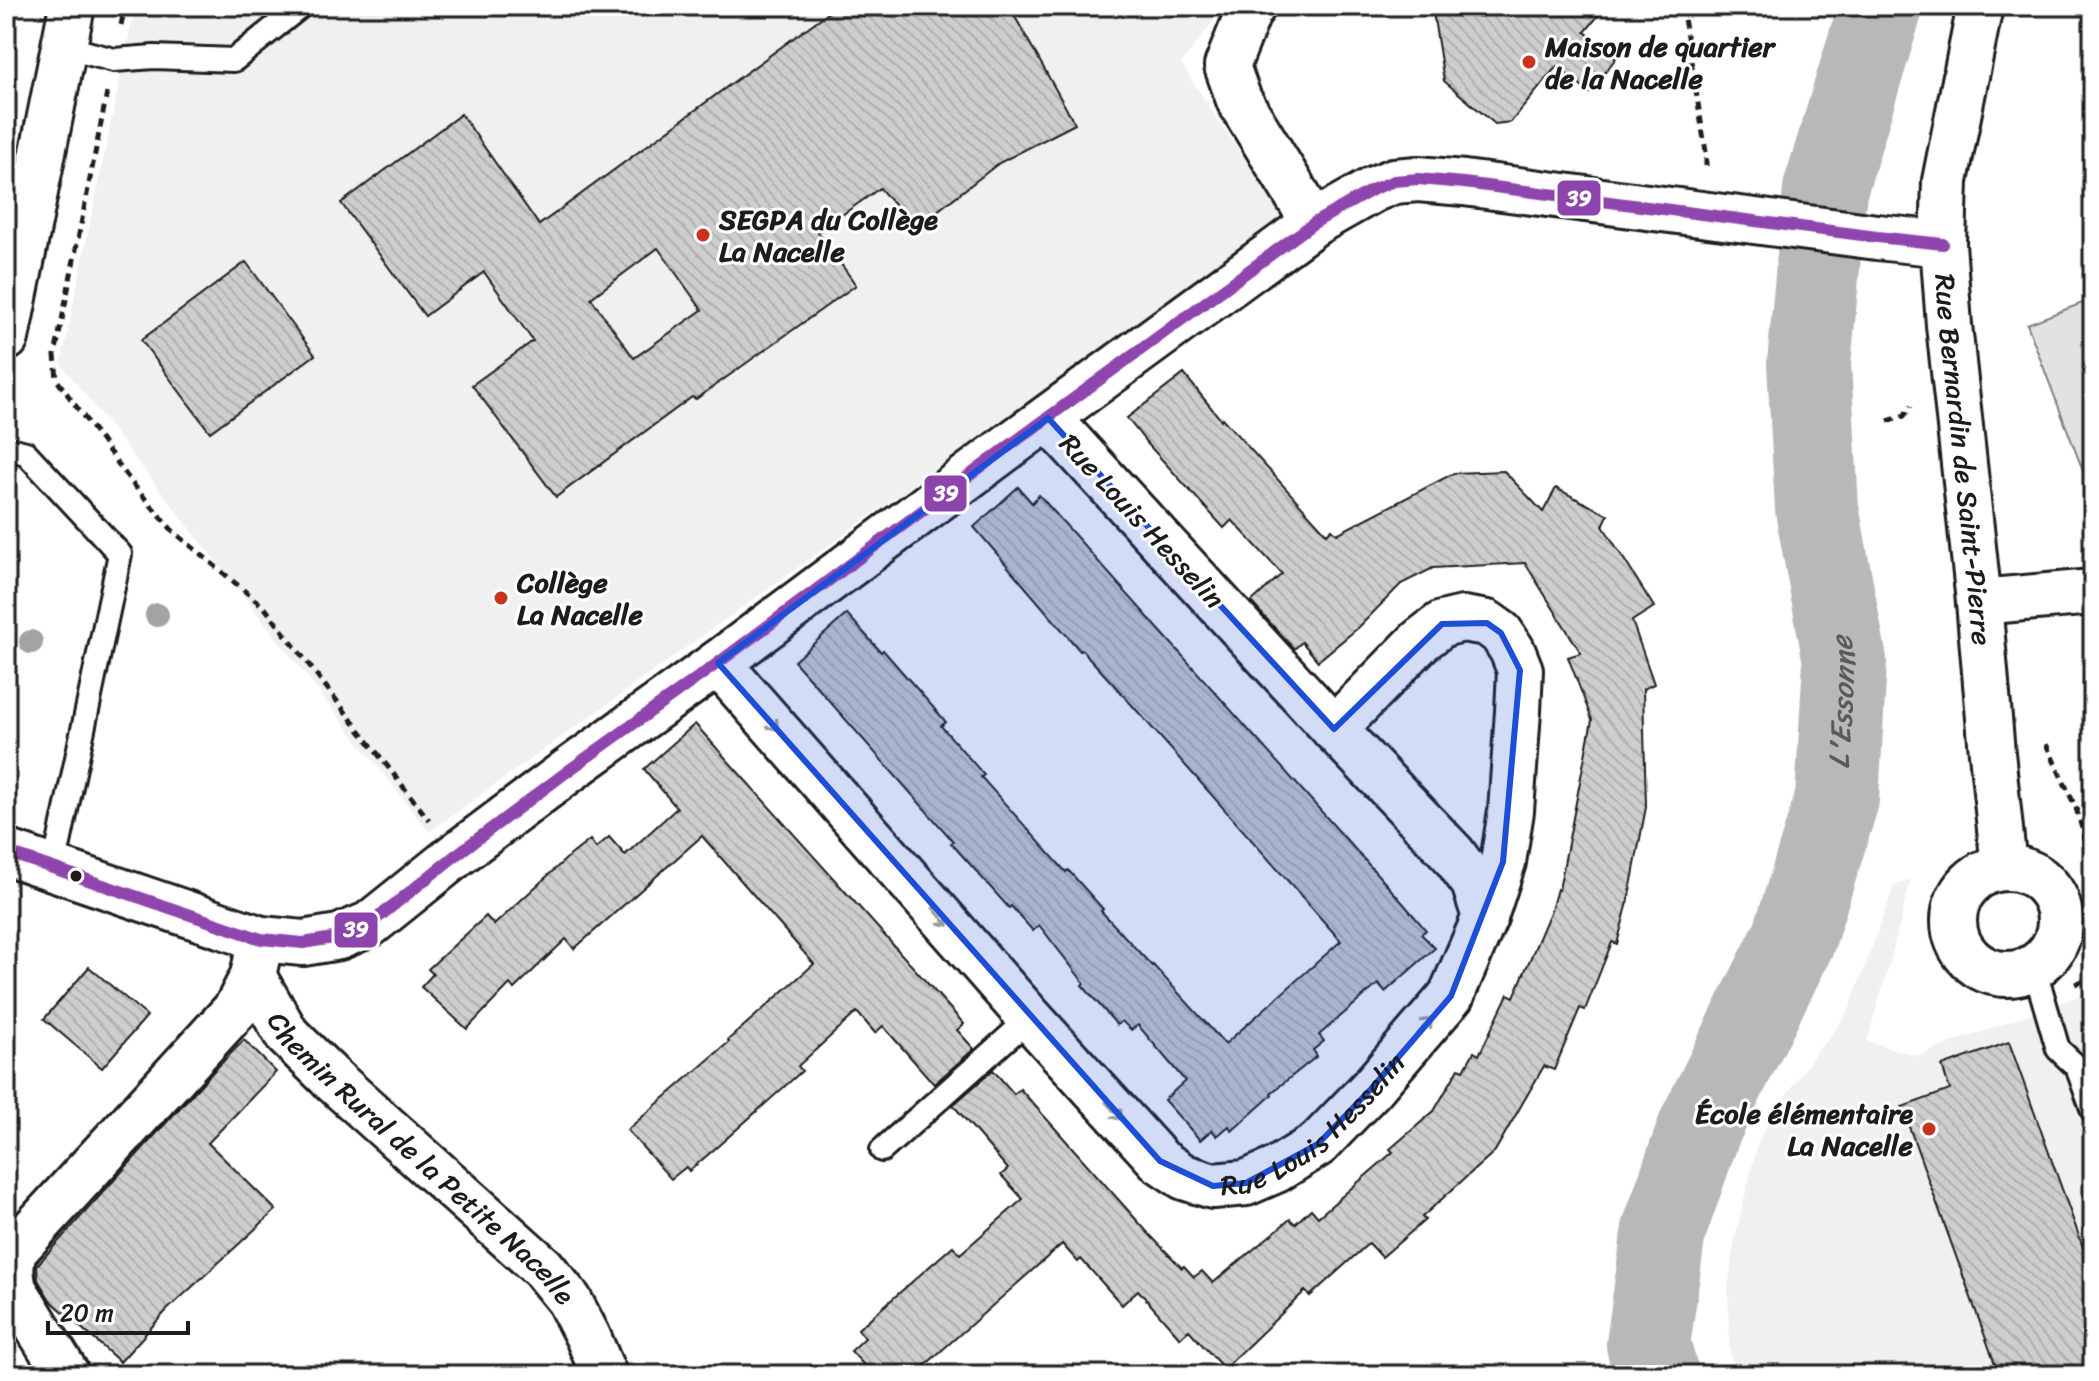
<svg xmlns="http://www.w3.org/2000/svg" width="2099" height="1381" font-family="Sriracha,sans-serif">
  <defs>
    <pattern id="building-back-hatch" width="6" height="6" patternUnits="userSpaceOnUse" patternTransform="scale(2)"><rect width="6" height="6" fill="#cecece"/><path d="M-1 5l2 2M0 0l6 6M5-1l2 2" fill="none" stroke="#b0b0b0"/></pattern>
  </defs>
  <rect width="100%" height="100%" fill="#fff"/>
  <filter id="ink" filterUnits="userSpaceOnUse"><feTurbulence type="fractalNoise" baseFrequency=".0125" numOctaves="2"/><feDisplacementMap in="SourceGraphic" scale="16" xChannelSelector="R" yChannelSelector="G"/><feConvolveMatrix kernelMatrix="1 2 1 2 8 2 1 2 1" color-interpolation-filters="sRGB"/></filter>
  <g filter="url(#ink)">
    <!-- built -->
    <g fill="#f0f0f0">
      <path d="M135 6H1225L1181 64 1284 219 429 832 61 364Z"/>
      <path d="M1911 879 1890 962 1867 1041 1913 1055H1923L1935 1049 2093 991V1375H1738L1730 1354 1728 1288 1735 1238 1757 1145 1767 1124 1816 1052 1828 1040 1849 1010 1894 886Z"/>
    </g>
    <!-- park -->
    <path fill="#e2e2e2" stroke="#7f7f7f" stroke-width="2" d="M2093 299V497L2027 324Z"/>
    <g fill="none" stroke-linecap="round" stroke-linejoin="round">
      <!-- river -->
      <path stroke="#b8b8b8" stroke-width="84" id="s1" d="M1657 1375 1648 1345 1664 1230 1700 1127 1794 938 1837 799 1845 661 1817 509 1809 364 1825 190 1881 6"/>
    </g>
    <!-- building -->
    <g fill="url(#building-back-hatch)" stroke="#1c1c1c" stroke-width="2" fill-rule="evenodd">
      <path d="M837 6H1009L1075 124 999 163 914 229 880 188 818 232 856 285 696 399 692 397 556 497 472 385 533 341 484 272 425 316 341 203 461 114 539 225ZM658 248 702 310 634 358 591 298Z"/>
      <path d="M1432 6H1606L1585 32 1616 58 1589 93 1557 66 1511 122 1495 124 1444 81Z"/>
      <path d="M246 262 315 355 210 432 141 340Z"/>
      <path d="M1184 374 1221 420 1222 418 1327 534 1332 529 1337 534 1454 473 1504 471 1543 512 1556 488 1608 515 1603 526 1654 607 1632 621 1654 684 1643 689 1646 807 1628 902 1617 944 1612 942 1585 1010 1580 1008 1554 1070 1544 1066 1495 1151 1422 1217 1425 1220 1382 1257 1369 1243 1310 1296 1305 1291 1224 1369 1189 1330 1180 1338 1138 1290 1122 1305 1081 1259 1078 1262 1062 1244 914 1375H873L851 1351 865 1338 858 1329 953 1246 960 1254 1023 1199 1001 1175 1008 1169 953 1105 993 1070 1014 1094 1020 1089 1149 1234 1182 1268 1184 1266 1194 1277 1202 1271 1213 1283 1290 1219 1295 1224 1311 1209 1318 1217 1393 1152 1390 1149 1434 1111 1459 1068 1464 1070 1474 1052 1479 1055 1508 994 1514 997 1551 910 1557 889 1559 890 1592 720 1568 657 1581 653 1525 563 1433 568 1401 584 1359 627 1318 661 1302 642 1294 649 1251 602 1282 574 1232 520 1224 528 1146 442 1127 418Z"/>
      <path d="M1018 487 1032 503 1039 495 1402 902 1426 930 1421 934 1435 948 1385 992 1378 984 1319 1035 1324 1041 1313 1050 1317 1056 1271 1093 1272 1095 1232 1131 1229 1126 1217 1136 1212 1130 1200 1140 1164 1100 1185 1081 1138 1025 1131 1030 1122 1021 1117 1025 1082 985 1084 983 1039 925 1033 931 1011 906 1009 908 951 843 953 841 794 661 847 614 881 652 883 650 946 722 941 726 984 775 981 777 1066 872 1068 870 1103 909 1101 911 1152 966 1153 965 1225 1044 1341 941 1123 695 1082 650 1080 651 974 527Z"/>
      <path d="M695 724 964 1024 957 1030 974 1049 934 1084 883 1026 875 1033 857 1012 798 1066 802 1071 718 1146 689 1171 686 1167 671 1179 627 1130 729 1042 728 1040 814 964 702 836 574 949 566 939 514 989 510 984 467 1029 421 987 433 974 428 969 486 916 494 925 567 858 590 840 596 848 609 837 625 855 677 808 644 769Z"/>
      <path d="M89 967 147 1016 102 1068 44 1019Z"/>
      <path d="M244 1040 276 1072 208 1143 276 1210 167 1310 120 1362 50 1300 38 1280 37 1265 206 1079Z"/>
      <path d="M2009 1042 2093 1275V1375H1999L1902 1107 1950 1090 1942 1066Z"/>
    </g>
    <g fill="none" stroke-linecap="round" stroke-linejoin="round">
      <!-- service casing -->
      <g stroke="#1c1c1c" stroke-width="28">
        <g id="service">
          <path d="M64 47 114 60 154 57 234 60 301 6"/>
          <path d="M6 448 26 453 120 554 54 867"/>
          <path d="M2034 967 2058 1049 2077 1067 2093 1111"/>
          <path d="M882 1150 1030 1018"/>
        </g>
      </g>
      <!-- minor casing -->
      <g stroke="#1c1c1c" stroke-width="50">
        <g id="minor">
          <path d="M1253 6 1249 11 1227 66 1239 100 1314 223"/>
          <path id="s2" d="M1980 6 1945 181 1943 244 1949 325 1979 602 1992 753 2004 867"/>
          <path d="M1979 602 2093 592"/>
          <path id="s3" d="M718 663 1030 1018 1160 1161 1184 1177 1213 1186 1246 1183 1276 1170 1318 1144 1371 1089 1451 996 1485 917 1474 883 1453 854 1334 729 1048 418"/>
          <path d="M1334 729 1420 641 1442 624 1463 619 1487 623 1501 633 1512 650 1520 670 1518 711 1511 811 1503 862 1485 917"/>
          <path d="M6 852 261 939 303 943 339 937 370 924 456 855 568 771 718 663 1009 446 1314 223 1374 189 1394 181 1418 179 1464 183 1877 237 1943 244"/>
          <circle cx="2007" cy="921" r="53"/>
          <path id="s4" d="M261 939 253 976 287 1035 331 1078 543 1268 569 1300 588 1337 604 1375"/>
          <path d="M67 1375 14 1289C11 1275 10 1265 14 1251L236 1009 253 976"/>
        </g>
      </g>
      <!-- tertiary casing -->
      <g stroke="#1c1c1c" stroke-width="50">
        <path id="tertiary" d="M6 338 72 6"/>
      </g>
      <!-- path -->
      <g stroke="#1c1c1c" stroke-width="5" stroke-dasharray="8 6" stroke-linecap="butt">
        <path d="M1682 6 1706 152V171"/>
        <path d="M121 25 125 6"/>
        <path d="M107 93 55 355 57 380 132 483 172 530 265 608 429 820"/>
        <path d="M1888 421 1904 416 1911 406"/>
        <path d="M2046 744 2076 808 2093 866"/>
        <path d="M2075 984 2093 977"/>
      </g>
      <!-- service -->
      <use href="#service" stroke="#fff" stroke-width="22"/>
      <!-- minor -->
      <use href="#minor" stroke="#fff" stroke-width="44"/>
      <!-- tertiary -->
      <use href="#tertiary" stroke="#fff" stroke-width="44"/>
      <!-- bus-1 casing -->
      <g stroke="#fff" stroke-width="18">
        <path id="bus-1" d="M6 852 261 939 303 943 339 937 370 924 456 855 568 771 718 663 1009 446 1314 223 1374 189 1394 181 1418 179 1464 183 1877 237 1943 244"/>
      </g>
      <!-- bus-1 -->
      <use href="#bus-1" stroke="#8e44ad" stroke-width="12"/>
    </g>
    <!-- trees -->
    <g fill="#a3a3a3">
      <circle cx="157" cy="615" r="12"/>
      <circle cx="31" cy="642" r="12"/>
    </g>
    <!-- one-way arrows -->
    <defs><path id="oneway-shaft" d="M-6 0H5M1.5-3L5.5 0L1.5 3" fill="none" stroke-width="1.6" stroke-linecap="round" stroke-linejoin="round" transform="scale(2)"/></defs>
    <g stroke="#999">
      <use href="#oneway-shaft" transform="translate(770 721) rotate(49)"/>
      <use href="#oneway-shaft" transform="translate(941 917) rotate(49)"/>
      <use href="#oneway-shaft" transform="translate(1424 1027) rotate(-49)"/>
      <use href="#oneway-shaft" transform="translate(1114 1111) rotate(48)"/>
    </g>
  </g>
  <!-- marked area -->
  <path fill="#1d4ed8" fill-opacity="0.2" stroke="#1d4ed8" stroke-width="6" stroke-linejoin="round" d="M1048 418 1334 729 1442 624 1487 623 1501 633 1520 670 1503 862 1451 996 1371 1089 1318 1144 1246 1183 1213 1186 1160 1161 718 663Z"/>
  <!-- markers -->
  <g fill="#c8321e" stroke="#fff" stroke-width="3">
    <circle cx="1529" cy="62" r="8"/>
    <circle cx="703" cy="235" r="8"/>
    <circle cx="501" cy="598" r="8"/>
    <circle cx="1929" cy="1129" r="8"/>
  </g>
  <circle fill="#1c1c1c" stroke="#fff" stroke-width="3" cx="76" cy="876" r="7"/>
  <g text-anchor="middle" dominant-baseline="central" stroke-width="6" stroke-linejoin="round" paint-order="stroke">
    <!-- poi labels -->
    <g font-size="28" font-weight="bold" fill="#1c1c1c" stroke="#fff" text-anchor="start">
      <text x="1545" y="46">Maison de quartier<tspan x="1545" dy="32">de la Nacelle</tspan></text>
      <text x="719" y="219">SEGPA du Collège<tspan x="719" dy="32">La Nacelle</tspan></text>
      <text x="517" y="582">Collège<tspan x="517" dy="32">La Nacelle</tspan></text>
      <text x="1913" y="1113" text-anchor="end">École élémentaire<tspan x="1913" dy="32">La Nacelle</tspan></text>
    </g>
    <!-- street labels -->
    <g font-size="28" fill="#1c1c1c" stroke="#fff">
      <text stroke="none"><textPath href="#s2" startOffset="458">Rue Bernardin de Saint-Pierre</textPath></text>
      <text transform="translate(1142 521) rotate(47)">Rue Louis Hesselin</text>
      <text stroke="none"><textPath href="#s3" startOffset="846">Rue Louis Hesselin</textPath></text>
      <text stroke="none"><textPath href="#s4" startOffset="288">Chemin Rural de la Petite Nacelle</textPath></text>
    </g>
    <!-- water labels -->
    <g font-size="30" font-style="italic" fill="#5a5a5a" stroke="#fff">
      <text stroke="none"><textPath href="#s1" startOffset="710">L'Essonne</textPath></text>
    </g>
  </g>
  <g stroke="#fff" stroke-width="3">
    <rect x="1556" y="179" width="46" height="38" rx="8" fill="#8e44ad"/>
    <rect x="923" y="474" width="45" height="39" rx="8" fill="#8e44ad"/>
    <rect x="333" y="911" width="46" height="38" rx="8" fill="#8e44ad"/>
  </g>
  <g font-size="22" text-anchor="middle" font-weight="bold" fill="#fff">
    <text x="1579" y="206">39</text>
    <text x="946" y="501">39</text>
    <text x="356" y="937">39</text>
  </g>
  <!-- margin -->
  <rect width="2099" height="1381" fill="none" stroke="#fff" stroke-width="32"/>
  <rect x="16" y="16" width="2067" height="1349" fill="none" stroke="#1c1c1c" stroke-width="3" filter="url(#ink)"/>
  <!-- scale -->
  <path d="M48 1321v12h140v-12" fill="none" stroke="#1c1c1c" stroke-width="4"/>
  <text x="60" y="1321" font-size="24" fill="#1c1c1c" stroke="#ffffff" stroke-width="6" paint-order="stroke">20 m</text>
</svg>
